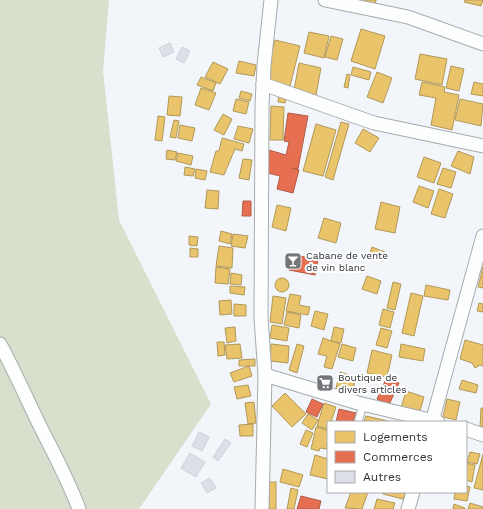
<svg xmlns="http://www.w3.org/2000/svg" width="483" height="509" font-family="'Work Sans',sans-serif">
  <rect width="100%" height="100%" fill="#f2f6fa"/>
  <!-- forest -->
  <path fill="#d8dfcc" d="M0 0H109L103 71 119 220 211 404 139 509H0Z"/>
  <!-- homes -->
  <g fill="#e9c46a" stroke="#b1985a">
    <path d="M357 0H376L375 6Z"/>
    <path d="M465 0H483L481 6 464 2Z"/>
    <path d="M361 29 385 36 375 69 351 61Z"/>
    <path d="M309 32 329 36 324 58 304 53Z"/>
    <path d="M331 36 343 39 337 60 325 57Z"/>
    <path d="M275 40 300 46 290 86 265 80Z"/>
    <path d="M420 54 447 59 442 85 415 79Z"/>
    <path d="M239 61 256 65 254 76 236 73Z"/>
    <path d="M213 62 228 69 220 84 205 77Z"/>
    <path d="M299 63 321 68 316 95 294 90Z"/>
    <path d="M451 66 464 69 459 91 446 88Z"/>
    <path d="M353 67 371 72 369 80 351 75Z"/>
    <path d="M377 72 392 78 383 103 367 97Z"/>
    <path d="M347 74 350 75 348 88 344 87Z"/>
    <path d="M201 77 216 83 213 91 197 85Z"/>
    <path d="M422 82 445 87 444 92 459 95 452 130 431 125 436 98 419 95Z"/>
    <path d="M474 82 483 84V96L471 94Z"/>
    <path d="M201 88 216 93 209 110 195 105Z"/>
    <path d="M241 91 252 94 250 101 239 98Z"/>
    <path d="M279 94 287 95 285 103 278 102Z"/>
    <path d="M169 96 182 97 180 116 167 115Z"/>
    <path d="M236 99 249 102 246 114 233 111Z"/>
    <path d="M460 99 483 104 481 126 455 120Z"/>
    <path d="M271 106 284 107 283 140H270Z"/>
    <path d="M223 114 232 119 224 135 214 130Z"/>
    <path d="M158 116 165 117 162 141 155 140Z"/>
    <path d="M174 120 179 121 176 138 170 137Z"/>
    <path d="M341 122 349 124 333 180 325 177Z"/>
    <path d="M316 124 336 130 323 176 303 171Z"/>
    <path d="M180 125 195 128 192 141 178 138Z"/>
    <path d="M238 126 253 129 249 143 234 139Z"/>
    <path d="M363 129 379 138 370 152 355 143Z"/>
    <path d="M222 138 244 144 242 151 235 149 224 175 210 172 216 151H219Z"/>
    <path d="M167 150 177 152 175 160 166 159Z"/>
    <path d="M458 151 474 157 470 174 451 166Z"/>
    <path d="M178 153 193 156 191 165 176 161Z"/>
    <path d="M424 157 441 163 434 183 417 177Z"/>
    <path d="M243 159 252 160 249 180 239 178Z"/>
    <path d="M185 167 195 169 193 176 184 175Z"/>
    <path d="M443 168 456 172 451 188 437 184Z"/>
    <path d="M196 169 207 171 205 180 195 178Z"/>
    <path d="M419 186 434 191 428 208 413 202Z"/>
    <path d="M439 189 453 194 445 218 431 214Z"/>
    <path d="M207 190 219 191 218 209 205 208Z"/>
    <path d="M381 202 400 207 395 233 375 229Z"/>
    <path d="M277 205 291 208 286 231 272 227Z"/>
    <path d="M324 218 341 223 336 243 318 238Z"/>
    <path d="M221 231 232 234 230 244 219 241Z"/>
    <path d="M233 234 248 236 245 248 231 246Z"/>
    <path d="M189 236 198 237 197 246 189 245Z"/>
    <path d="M219 246 233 248 232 268 216 266Z"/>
    <path d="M372 247 385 252 382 261 369 256Z"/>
    <path d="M190 248 198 249V257H190Z"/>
    <path d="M216 267 230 269 228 284 215 283Z"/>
    <path d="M483 267V288L478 287Z"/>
    <path d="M231 273 242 275 241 285 230 284Z"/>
    <path d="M367 276 381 281 377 294 362 289Z"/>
    <circle cx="282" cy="285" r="7"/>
    <path d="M393 282 401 284 395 310 387 308Z"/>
    <path d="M426 285 450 290 448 300 424 296Z"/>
    <path d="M230 286 245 287 244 295 230 293Z"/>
    <path d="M411 293 423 296 414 336 402 333Z"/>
    <path d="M290 294 301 296 299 305 310 307 308 315 286 311Z"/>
    <path d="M273 296 286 298 282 324 270 322Z"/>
    <path d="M231 300 232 314 220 315 219 301Z"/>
    <path d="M479 303 483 304V312L477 311Z"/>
    <path d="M234 304 246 305V316H234Z"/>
    <path d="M383 309 394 312 390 328 379 325Z"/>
    <path d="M315 311 328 314 324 330 311 326Z"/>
    <path d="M287 312 301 315 299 328 284 325Z"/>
    <path d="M272 325 289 328 287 341 270 338Z"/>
    <path d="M235 327 236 341 227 343 225 328Z"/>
    <path d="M334 327 344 329 341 343 331 341Z"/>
    <path d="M381 328 392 331 387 348 376 345Z"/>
    <path d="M323 338 340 344 332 369 324 367 327 356 318 354Z"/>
    <path d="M465 340 483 345V366L480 365 475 368 472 363 460 359Z"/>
    <path d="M217 342H224L225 355 218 356Z"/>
    <path d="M240 344 242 358 227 359 225 345Z"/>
    <path d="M271 344 289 346 288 363 270 361Z"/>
    <path d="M297 344 304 346 297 373 289 370Z"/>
    <path d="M342 344 356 348 353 361 338 357Z"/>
    <path d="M401 344 425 349 423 361 399 357Z"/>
    <path d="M372 350 392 355 387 377 367 373Z"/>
    <path d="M255 359V366H239V360Z"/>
    <path d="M249 366 252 376 234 382 230 373Z"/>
    <path d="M340 372 356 377 352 393 336 388Z"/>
    <path d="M462 380 478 385 476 393 459 389Z"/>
    <path d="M248 385 251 396 237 399 234 387Z"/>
    <path d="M406 391 424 397 419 414 401 408Z"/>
    <path d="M285 393 306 414 292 427 272 406Z"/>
    <path d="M447 399 460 402 456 420 443 417Z"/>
    <path d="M254 402 256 423 248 424 245 403Z"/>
    <path d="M324 403 336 407 331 422H328V429L317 426Z"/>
    <path d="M481 408H483V428H480Z"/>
    <path d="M308 414 318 420 312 430 302 423Z"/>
    <path d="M366 416 388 421V422H364Z"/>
    <path d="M253 424V436H240L239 425Z"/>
    <path d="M316 427 328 430 327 449 320 448 319 451 311 449Z"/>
    <path d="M306 430 313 433 307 447 300 444Z"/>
    <path d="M470 452 480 454 477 464 467 462Z"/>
    <path d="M483 454V490L474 488Z"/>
    <path d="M315 455 328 459V479L310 475Z"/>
    <path d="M466 463 475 465 472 482 466 480Z"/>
    <path d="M283 469 303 475 299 487 280 482Z"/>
    <rect x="269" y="482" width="7" height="27"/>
    <path d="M466 486 470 487 467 501 454 499 455 492H466Z"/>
    <path d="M291 488 298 490 294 509H287Z"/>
    <path d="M351 492H368L362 509 345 508Z"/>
    <path d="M383 492H406L403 499 383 494Z"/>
    <path d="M377 499 395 503 393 509H374Z"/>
    <path d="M470 503 483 507V509H468Z"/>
    <path d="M454 504 465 508V509H453Z"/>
  </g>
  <!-- shops -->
  <g fill="#e76f51" stroke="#b05c48">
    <path d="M288 113 308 116 298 169 292 168 299 170 293 193 277 189 280 176 263 172 269 150 286 155 289 142 284 141Z"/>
    <path d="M243 201H251V216H242Z"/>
    <path d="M292 254 318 260 315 275 289 270Z"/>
    <path d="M387 377 399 383 389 405 377 399Z"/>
    <path d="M312 399 323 404 317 417 306 412Z"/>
    <path d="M339 409 356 413 353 422H336Z"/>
    <path d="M301 496 321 501 319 509H297Z"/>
  </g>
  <!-- building -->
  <g fill="#dddfe8" stroke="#cfd1d5">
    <path d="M170 43 174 52 163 57 159 48Z"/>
    <path d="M182 47 190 51 184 63 176 59Z"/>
    <path d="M199 432 209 437 202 451 192 446Z"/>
    <path d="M225 439 231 443 218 461 213 457Z"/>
    <path d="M190 453 205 462 196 477 181 468Z"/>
    <path d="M210 478 216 488 207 493 201 483Z"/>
  </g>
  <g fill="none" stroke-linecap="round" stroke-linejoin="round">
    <!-- lane casing -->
    <g stroke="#a7aaad" stroke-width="9">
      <path id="lane" d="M358 422 363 405"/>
    </g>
    <!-- street casing -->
    <g stroke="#a7aaad" stroke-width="15">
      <g id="street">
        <path d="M325 0 408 17 483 44"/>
        <path d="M263 84 374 123 483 146"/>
        <path d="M0 344C14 370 26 397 39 424 53 452 68 479 79 509"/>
        <path d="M265 375 358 403 438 422"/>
        <path d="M432 422 483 236"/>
        <path d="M466 429 483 435"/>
        <path d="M262 509 265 375 261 318 262 105 264 65 271 0"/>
        <path d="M408 509 413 492"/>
      </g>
    </g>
    <!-- lane -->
    <use href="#lane" stroke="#fdfefe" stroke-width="7"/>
    <!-- street -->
    <use href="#street" stroke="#fdfefe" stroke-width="13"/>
  </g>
  <!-- icons -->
  <defs>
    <g id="bar-square" transform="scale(0.9)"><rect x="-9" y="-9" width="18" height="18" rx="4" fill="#737579" stroke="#fff"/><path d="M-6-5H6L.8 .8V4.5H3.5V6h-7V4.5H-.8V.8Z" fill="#fff"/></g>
    <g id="supermarket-square" transform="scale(0.9)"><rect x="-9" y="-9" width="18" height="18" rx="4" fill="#737579" stroke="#fff"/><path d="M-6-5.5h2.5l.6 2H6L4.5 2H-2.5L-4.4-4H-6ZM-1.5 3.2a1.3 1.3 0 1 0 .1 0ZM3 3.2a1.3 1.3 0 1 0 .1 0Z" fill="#fff"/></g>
  </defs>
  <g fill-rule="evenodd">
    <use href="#bar-square" x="293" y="261"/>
    <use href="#supermarket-square" x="325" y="383"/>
  </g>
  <g text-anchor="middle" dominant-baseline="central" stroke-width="4" stroke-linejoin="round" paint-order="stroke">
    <!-- poi labels -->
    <g font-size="10" fill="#2e3034" stroke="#fff" text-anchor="start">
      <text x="306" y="255">Cabane de vente<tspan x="306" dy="12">de vin blanc</tspan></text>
      <text x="338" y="377">Boutique de<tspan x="338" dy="12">divers articles</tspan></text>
    </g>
  </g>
  <!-- legend -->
  <rect x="327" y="421" width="140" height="72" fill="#ffffff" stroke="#abacae"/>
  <rect x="335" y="431" width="20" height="12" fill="#e9c46a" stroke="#abacae"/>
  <text x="363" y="441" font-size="12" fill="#2e3034">Logements</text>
  <rect x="335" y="451" width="20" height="12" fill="#e76f51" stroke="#abacae"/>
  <text x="363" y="461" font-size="12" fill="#2e3034">Commerces</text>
  <rect x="335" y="471" width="20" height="12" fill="#dddfe8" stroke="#abacae"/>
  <text x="363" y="481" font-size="12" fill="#2e3034">Autres</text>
</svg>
